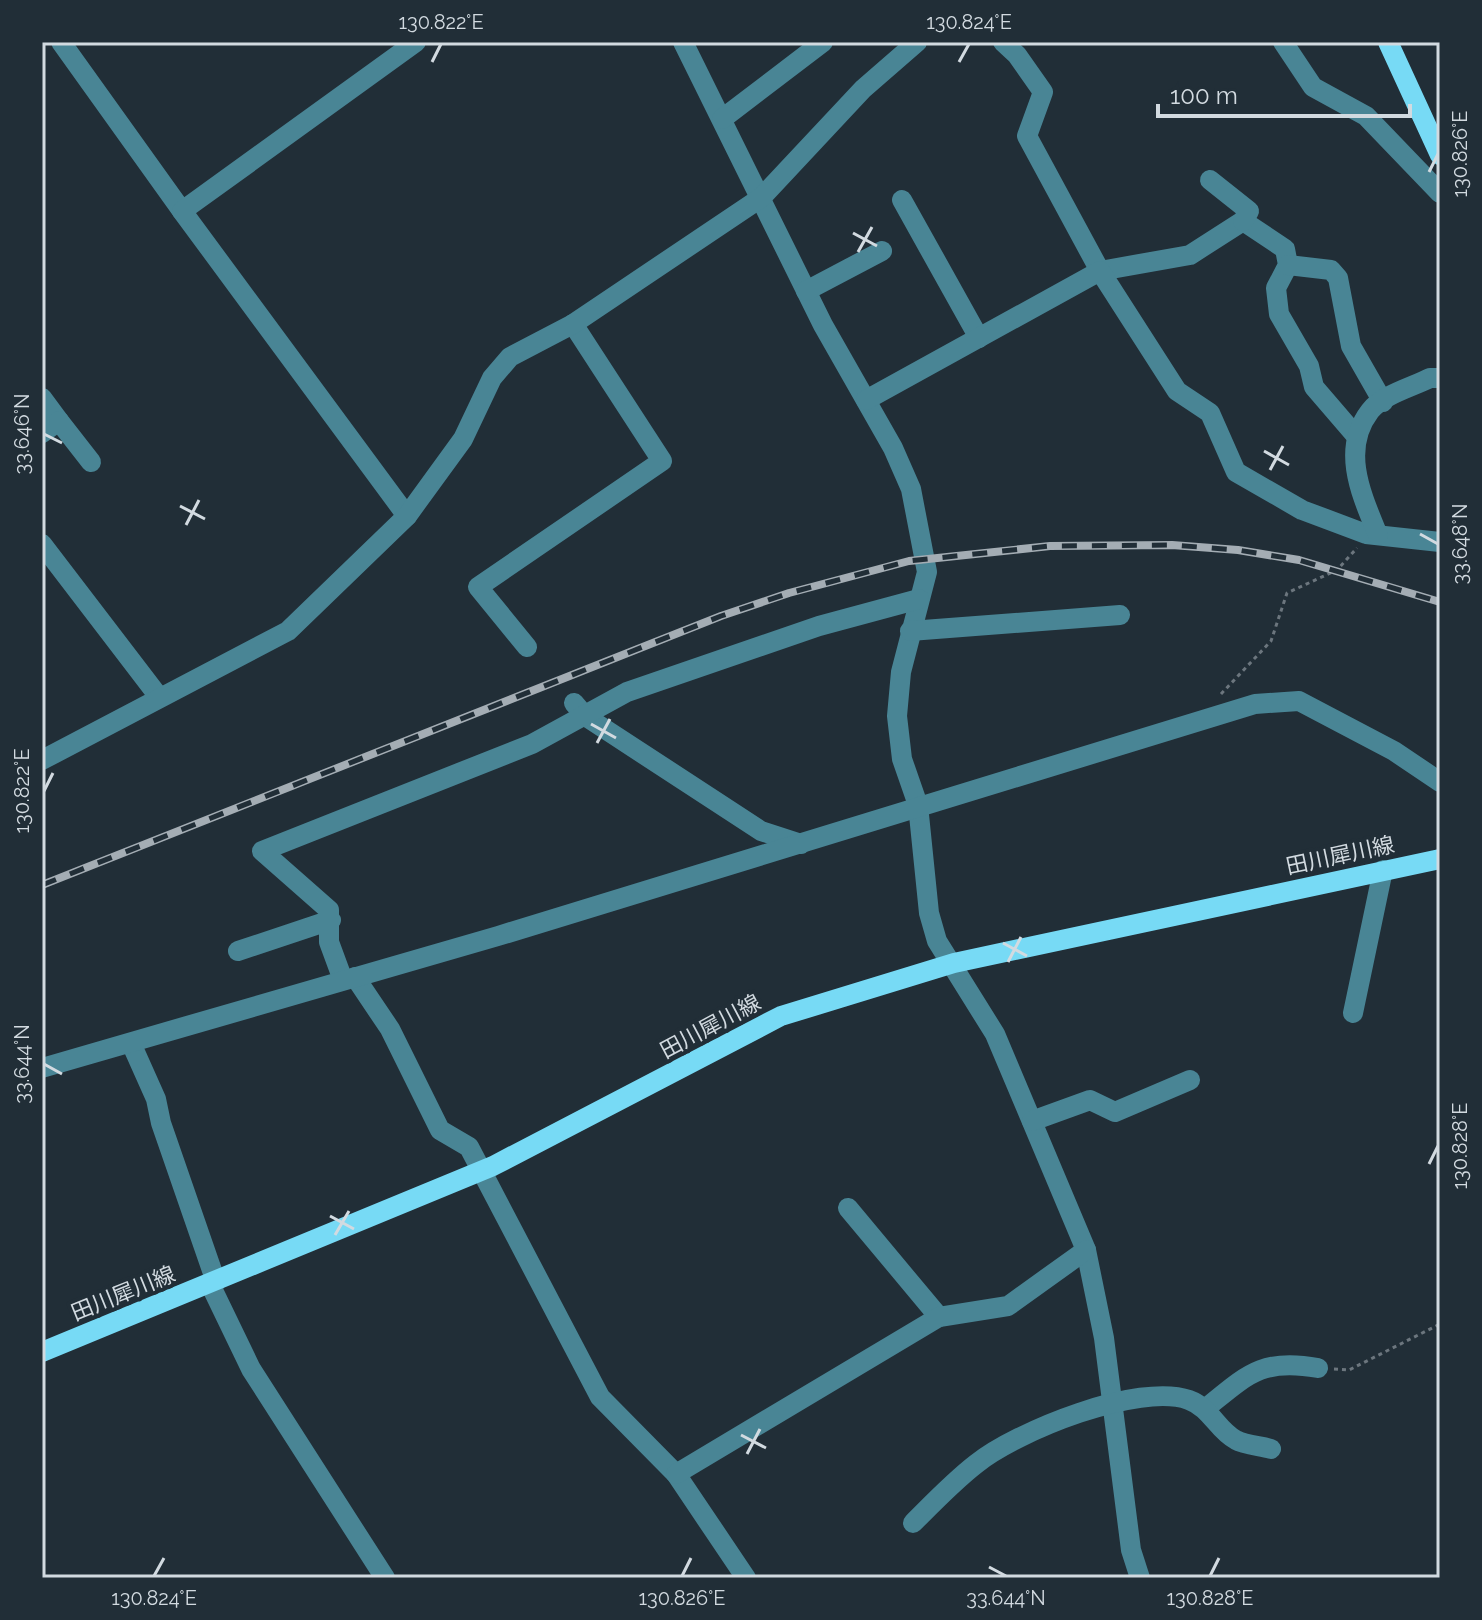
<svg xmlns="http://www.w3.org/2000/svg" width="1482" height="1620" font-family="Raleway,'Noto Sans JP',sans-serif">
  <rect width="100%" height="100%" fill="#212e37"/>
  <g fill="none" stroke-linecap="round" stroke-linejoin="round">
    <!-- path -->
    <g stroke="#6c767e" stroke-width="3" stroke-dasharray="4 4" stroke-linecap="butt">
      <path d="M1221 694 1271 641 1287 593 1337 570 1357 548"/>
      <path d="M1334 1369 1349 1370 1440 1324"/>
    </g>
    <!-- minor -->
    <g stroke="#498595" stroke-width="20">
      <path d="M61 42 182 211"/>
      <path d="M683 42 823 325 893 448 911 489 927 572 901 672 897 716 902 759 918 805 929 913 937 941 995 1034 1086 1250 1104 1338 1131 1550 1140 1578"/>
      <path d="M1003 42 1017 55 1043 92 1027 136 1100 271 1190 255 1243 221 1285 249 1288 265 1276 288 1279 314 1309 366 1314 387 1357 437"/>
      <path d="M1283 42 1313 87 1366 116 1440 193"/>
      <path d="M722 119 823 42"/>
      <path d="M1210 180 1249 211 1243 221"/>
      <path d="M902 200 979 338"/>
      <path d="M1288 265 1331 270 1338 278 1351 346 1383 402"/>
      <path d="M806 291 882 251"/>
      <path d="M42 398 59 421 42 433"/>
      <path d="M866 400 1100 271 1177 391 1210 413 1236 472 1302 510 1366 534 1440 542"/>
      <path d="M59 421 91 462"/>
      <path d="M407 516 182 211 416 42"/>
      <path d="M1378 535C1362 496 1340 450 1370 411 1382 395 1412 387 1430 378H1440"/>
      <path d="M42 544 159 697"/>
      <path d="M910 631 1120 615"/>
      <path d="M527 647 478 587 662 461 573 324"/>
      <path d="M574 703 585 716 761 831 801 844"/>
      <path d="M42 760 288 631 407 516 463 439 492 378 510 357 573 324 762 197 863 89 917 42"/>
      <path d="M238 951 331 920"/>
      <path d="M355 977 390 1029 440 1130 469 1147 600 1397 676 1474 746 1578"/>
      <path d="M343 980 329 942V910L262 851 532 744 627 692 819 626 919 599"/>
      <path d="M1353 1013 1383 870"/>
      <path d="M131 1043 156 1099 161 1123 216 1282"/>
      <path d="M42 1068 498 936 1255 704 1299 701 1394 751 1440 782"/>
      <path d="M1032 1121 1090 1100 1115 1112 1190 1080"/>
      <path d="M848 1208 939 1317"/>
      <path d="M210 1284 251 1369 385 1578"/>
      <path d="M1206 1408C1248 1374 1262 1358 1318 1368"/>
      <path d="M676 1474 939 1317 1008 1306 1086 1250"/>
      <path d="M913 1523C933 1503 954 1481 976 1464 1017 1431 1139 1382 1189 1400 1211 1408 1217 1430 1236 1440 1245 1445 1261 1446 1271 1449"/>
    </g>
    <!-- major -->
    <g stroke="#77daf5" stroke-width="20">
      <path d="M1388 42 1440 155"/>
      <path d="M42 1352 493 1166 781 1016 954 963 1440 859"/>
    </g>
    <!-- rail casing -->
    <g stroke="#a4adb4" stroke-width="8">
      <path id="rail" d="M42 885 721 616 789 593 909 561 1050 546 1172 545 1238 550 1299 560 1440 602"/>
    </g>
    <!-- rail -->
    <use href="#rail" stroke="#212e37" stroke-width="5" stroke-dasharray="15" stroke-linecap="butt"/>
  </g>
  <!-- ticks -->
  <path fill="none" stroke="#d2dae0" stroke-width="3" d="M432 62 441 44M959 62 969 44M1429 172 1438 154M853 233 877 246M858 252 872 227M44 434 62 443M1264 451 1289 465M1270 470 1283 446M180 506 205 519M186 525 199 500M1420 534 1438 544M591 724 616 738M597 743 610 719M44 791 53 773M1003 943 1027 956M1008 962 1021 937M44 1064 62 1074M1429 1164 1438 1146M330 1216 354 1229M335 1235 349 1211M741 1435 766 1448M747 1454 760 1429M989 1567 1006 1576M154 1576 164 1558M682 1576 691 1558M1210 1576 1219 1558"/>
  <g text-anchor="middle" dominant-baseline="central" stroke-width="8" stroke-linejoin="round" paint-order="stroke">
    <!-- street labels -->
    <g font-size="22" fill="#d2dae0" stroke="#212e37">
      <text transform="translate(1340 855) rotate(-12)">田川犀川線</text>
      <text transform="translate(710 1026) rotate(-28)">田川犀川線</text>
      <text transform="translate(123 1293) rotate(-22)">田川犀川線</text>
    </g>
  </g>
  <!-- border -->
  <rect width="1482" height="1620" fill="none" stroke="#212e37" stroke-width="88"/>
  <!-- scale -->
  <path d="M1158 104v12h252v-12" fill="none" stroke="#d2dae0" stroke-width="4"/>
  <text x="1170" y="104" font-size="24" fill="#d2dae0" stroke="#212e37" stroke-width="6" paint-order="stroke">100 m</text>
  <rect x="44" y="44" width="1394" height="1532" fill="none" stroke="#d2dae0" stroke-width="3"/>
  <g font-size="20" text-anchor="middle" fill="#d2dae0">
    <text x="441" y="29">130.822°E</text>
    <text x="969" y="29">130.824°E</text>
    <text transform="translate(1460 154) rotate(-90)" y="7">130.826°E</text>
    <text transform="translate(22 434) rotate(-90)" y="7">33.646°N</text>
    <text transform="translate(1460 544) rotate(-90)" y="7">33.648°N</text>
    <text transform="translate(22 791) rotate(-90)" y="7">130.822°E</text>
    <text transform="translate(22 1064) rotate(-90)" y="7">33.644°N</text>
    <text transform="translate(1460 1146) rotate(-90)" y="7">130.828°E</text>
    <text x="154" y="1605">130.824°E</text>
    <text x="682" y="1605">130.826°E</text>
    <text x="1006" y="1605">33.644°N</text>
    <text x="1210" y="1605">130.828°E</text>
  </g>
</svg>
